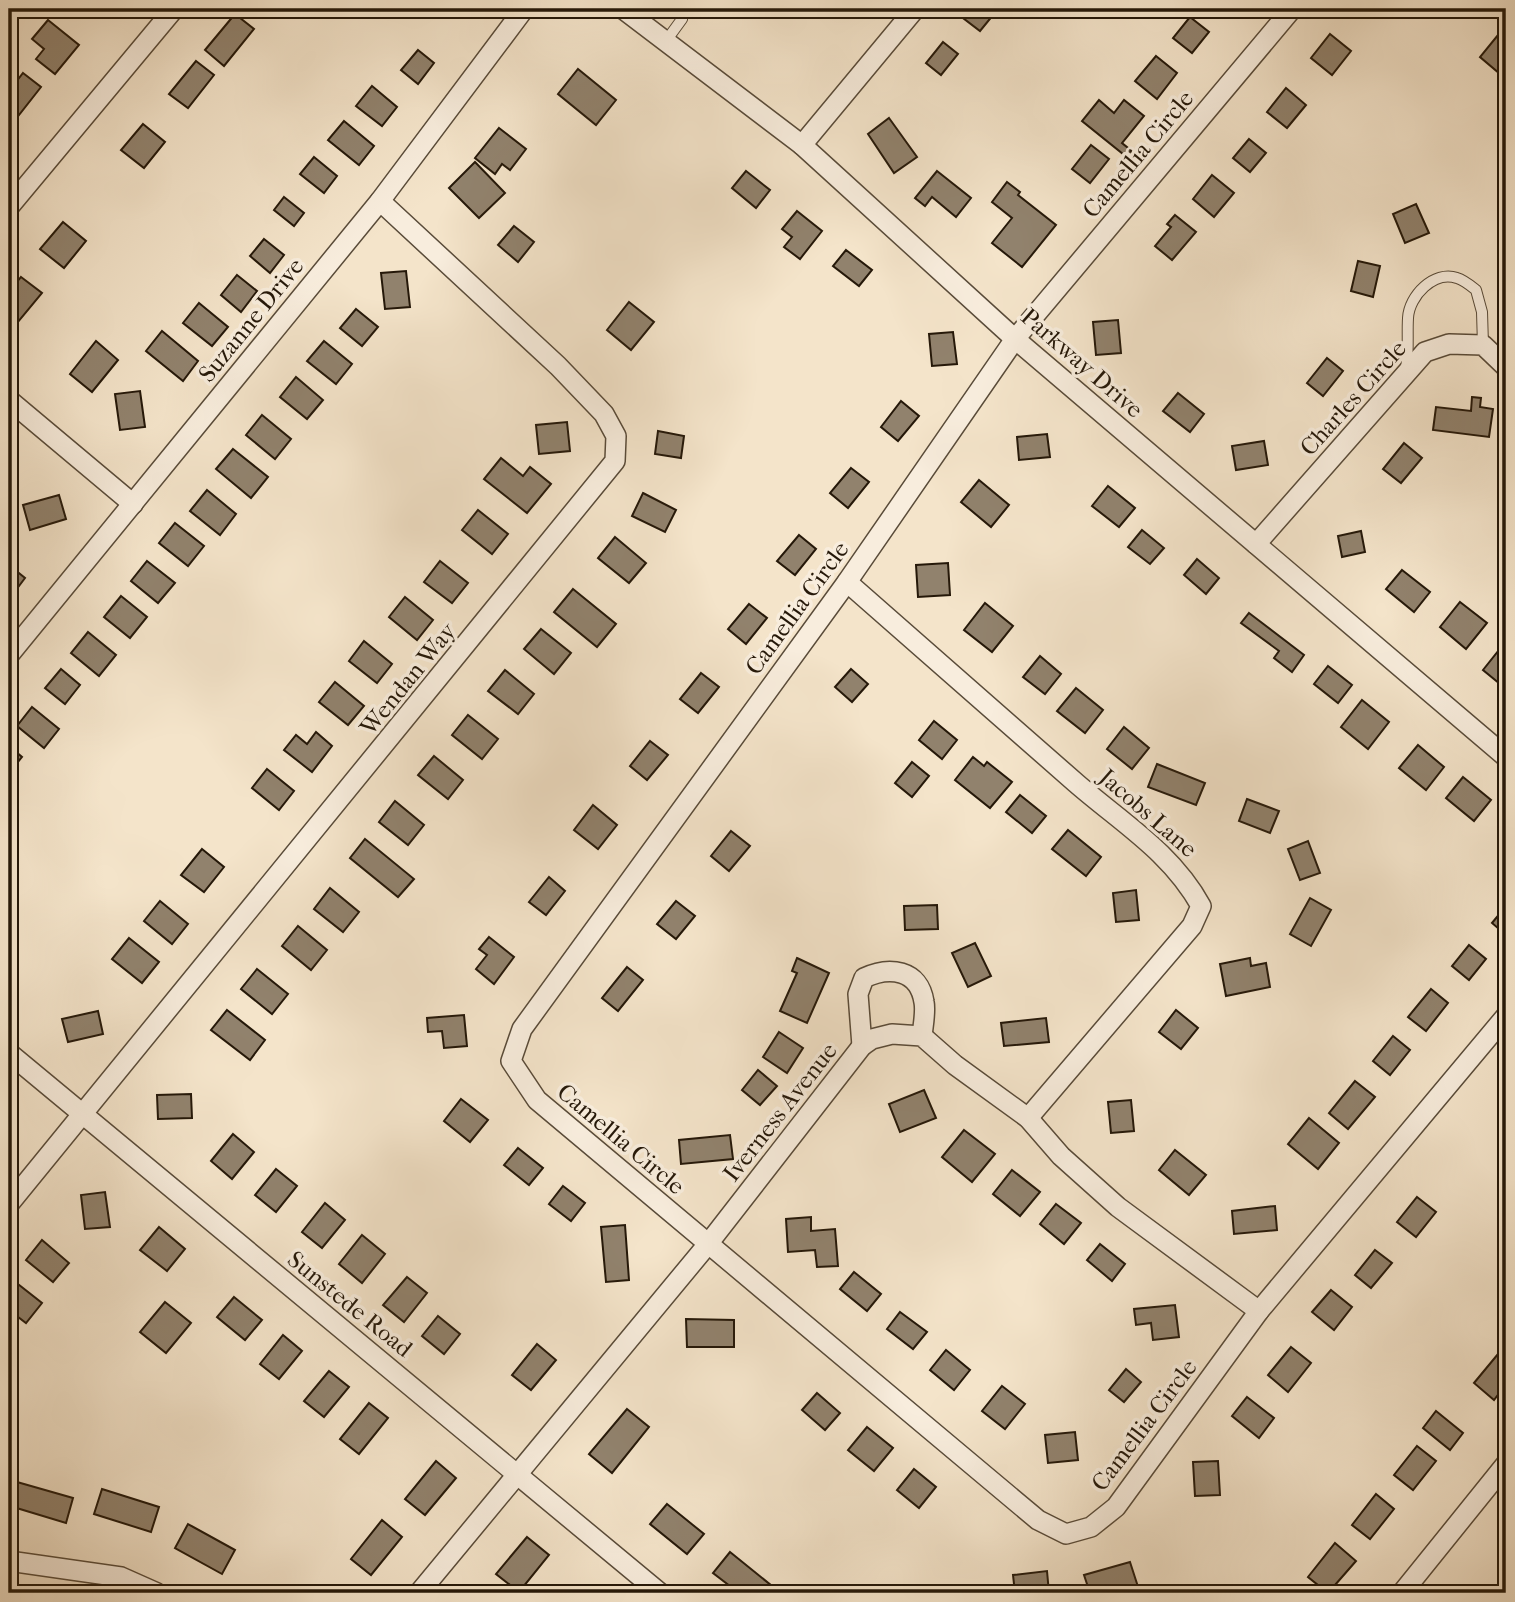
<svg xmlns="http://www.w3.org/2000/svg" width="1515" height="1602" font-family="'IM FELL French Canon',serif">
  <rect width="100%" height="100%" fill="#f4e4ca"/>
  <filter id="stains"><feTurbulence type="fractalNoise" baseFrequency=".00286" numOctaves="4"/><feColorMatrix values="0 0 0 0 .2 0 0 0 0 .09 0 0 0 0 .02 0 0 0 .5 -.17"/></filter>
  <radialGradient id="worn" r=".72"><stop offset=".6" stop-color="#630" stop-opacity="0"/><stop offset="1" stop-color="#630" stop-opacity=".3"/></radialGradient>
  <!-- building -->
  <g fill="#91826d" stroke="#251809" stroke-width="2">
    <path d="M971 9H998L980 31 963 18Z"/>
    <path d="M235 14 254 29 224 66 205 50Z"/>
    <path d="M1190 17 1209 32 1192 53 1173 38Z"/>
    <path d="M48 20 79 45 55 74 36 59 44 49 32 39Z"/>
    <path d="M1330 34 1351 51 1332 75 1311 58Z"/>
    <path d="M1498 35 1506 42V79L1480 57Z"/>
    <path d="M943 42 958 54 941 75 926 63Z"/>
    <path d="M418 50 434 63 418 84 401 70Z"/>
    <path d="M1156 56 1177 73 1157 99 1135 81Z"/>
    <path d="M196 61 214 75 188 108 169 94Z"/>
    <path d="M578 69 616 100 596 125 558 94Z"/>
    <path d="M23 73 41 87 15 120 9 115V91Z"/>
    <path d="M372 86 397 107 382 126 356 106Z"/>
    <path d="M1286 88 1306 105 1287 128 1267 112Z"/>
    <path d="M1099 100 1114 113 1124 100 1144 116 1122 143 1133 152 1128 158 1082 121Z"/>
    <path d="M889 118 917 157 894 173 868 134Z"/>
    <path d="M344 121 374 146 359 165 328 140Z"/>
    <path d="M143 124 165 142 144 168 121 150Z"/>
    <path d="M499 128 526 149 510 170 502 164 495 174 475 158Z"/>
    <path d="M1249 139 1266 153 1250 172 1233 158Z"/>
    <path d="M1091 145 1109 159 1090 183 1072 169Z"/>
    <path d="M314 157 337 176 324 193 300 174Z"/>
    <path d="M475 162 505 193 479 218 449 188Z"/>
    <path d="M746 171 770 190 756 208 732 188Z"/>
    <path d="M937 171 971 198 956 217 932 197 925 206 915 198Z"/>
    <path d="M1212 175 1234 193 1214 217 1193 199Z"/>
    <path d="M1007 182 1020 192 1018 195 1056 225 1022 267 992 243 1012 218 992 202Z"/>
    <path d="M284 197 304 213 294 226 274 210Z"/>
    <path d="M1416 204 1429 233 1405 243 1393 214Z"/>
    <path d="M797 211 822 231 800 259 784 247 792 237 782 229Z"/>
    <path d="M1175 215 1196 232 1172 260 1155 246 1171 227 1167 224Z"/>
    <path d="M63 222 86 241 64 268 40 249Z"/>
    <path d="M514 226 534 242 518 262 498 245Z"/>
    <path d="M264 239 284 255 270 273 250 256Z"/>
    <path d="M846 250 872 270 859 286 833 266Z"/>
    <path d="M1358 261 1380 266 1373 297 1351 291Z"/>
    <path d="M406 271 410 307 385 309 381 273Z"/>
    <path d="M237 275 257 291 241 312 221 295Z"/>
    <path d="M21 277 42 293 13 328 9 325V292Z"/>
    <path d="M629 302 654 322 631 350 607 330Z"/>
    <path d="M199 303 228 327 212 346 183 323Z"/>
    <path d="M356 309 378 327 362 346 340 328Z"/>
    <path d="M1118 320 1121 353 1096 355 1093 322Z"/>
    <path d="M162 331 198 361 183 381 146 351Z"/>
    <path d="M953 332 957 364 932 366 929 334Z"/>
    <path d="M96 341 118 360 92 392 70 374Z"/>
    <path d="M324 341 352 364 336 384 307 361Z"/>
    <path d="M1327 358 1343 371 1323 396 1307 383Z"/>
    <path d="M296 377 323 400 307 419 280 397Z"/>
    <path d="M140 391 145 427 120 430 115 394Z"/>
    <path d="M1178 393 1204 414 1190 432 1163 411Z"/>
    <path d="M1472 397 1481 398 1480 407 1493 409 1489 437 1433 430 1436 407 1471 411Z"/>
    <path d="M901 401 919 416 898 441 881 427Z"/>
    <path d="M262 415 291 439 275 459 246 435Z"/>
    <path d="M567 422 570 451 539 454 536 425Z"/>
    <path d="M658 431 684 436 681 458 655 454Z"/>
    <path d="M1047 434 1050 457 1019 460 1017 437Z"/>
    <path d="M1264 441 1268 465 1236 470 1232 446Z"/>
    <path d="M1404 443 1422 458 1401 483 1383 469Z"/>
    <path d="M233 449 268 477 251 498 216 469Z"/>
    <path d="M501 458 523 476 530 467 551 484 527 513 484 479Z"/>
    <path d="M851 468 869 482 848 508 830 493Z"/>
    <path d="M979 480 1009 505 991 527 961 502Z"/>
    <path d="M1108 486 1135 508 1119 527 1092 506Z"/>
    <path d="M207 490 236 514 220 535 190 511Z"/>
    <path d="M643 493 676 510 665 532 632 516Z"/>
    <path d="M59 495 66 519 30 530 23 505Z"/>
    <path d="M478 510 508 534 492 554 462 530Z"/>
    <path d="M175 523 204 546 188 566 159 543Z"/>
    <path d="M1142 530 1164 548 1150 564 1128 547Z"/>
    <path d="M1361 531 1365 552 1342 557 1338 536Z"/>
    <path d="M799 535 816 549 795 575 777 561Z"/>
    <path d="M615 537 646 563 629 583 598 558Z"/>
    <path d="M1197 559 1219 578 1206 594 1184 575Z"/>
    <path d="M147 561 175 583 158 603 131 581Z"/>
    <path d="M440 561 468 583 452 603 424 582Z"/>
    <path d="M948 563 950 595 918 597 916 565Z"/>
    <path d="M9 565 25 578 10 598 9 597Z"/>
    <path d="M1402 570 1430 592 1414 612 1386 589Z"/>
    <path d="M573 589 616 624 597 647 554 612Z"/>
    <path d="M121 596 147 617 130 638 104 617Z"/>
    <path d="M405 597 433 620 417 640 389 617Z"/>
    <path d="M1460 602 1487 623 1466 649 1440 627Z"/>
    <path d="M985 603 1013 626 992 652 964 630Z"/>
    <path d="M749 604 767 618 746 644 728 629Z"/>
    <path d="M1249 613 1304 655 1292 672 1274 658 1279 651 1241 623Z"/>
    <path d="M541 629 571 653 554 674 524 649Z"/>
    <path d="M88 632 116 655 99 676 71 653Z"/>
    <path d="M364 641 392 664 377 683 349 661Z"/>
    <path d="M1499 650 1506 656V689L1483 670Z"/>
    <path d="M1040 656 1061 674 1045 694 1023 677Z"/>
    <path d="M1328 666 1352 685 1338 703 1314 684Z"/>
    <path d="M61 669 80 685 65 704 45 688Z"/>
    <path d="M851 669 868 684 852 702 835 687Z"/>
    <path d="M505 670 534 694 518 714 488 691Z"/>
    <path d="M701 673 719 687 698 713 680 699Z"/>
    <path d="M335 682 364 706 348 725 319 702Z"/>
    <path d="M1076 688 1103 710 1085 733 1057 711Z"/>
    <path d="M1362 700 1389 722 1368 749 1341 727Z"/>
    <path d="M32 707 59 729 44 748 17 726Z"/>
    <path d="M468 715 498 739 482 759 452 735Z"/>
    <path d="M934 721 957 740 942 759 919 740Z"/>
    <path d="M1124 727 1149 748 1132 769 1107 749Z"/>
    <path d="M316 732 332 746 312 772 284 750 296 735 307 744Z"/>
    <path d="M650 741 668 755 647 780 630 766Z"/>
    <path d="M1418 745 1444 767 1426 790 1399 768Z"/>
    <path d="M9 746 22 757 9 773Z"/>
    <path d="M434 756 463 780 448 799 418 775Z"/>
    <path d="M973 757 984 766 987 762 1012 782 990 808 955 780Z"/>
    <path d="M912 762 929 776 912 797 895 783Z"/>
    <path d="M1157 764 1205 783 1196 805 1148 787Z"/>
    <path d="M267 769 294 791 279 810 252 788Z"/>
    <path d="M1463 777 1491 800 1474 821 1446 798Z"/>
    <path d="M1020 795 1046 816 1032 833 1006 812Z"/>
    <path d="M1247 799 1279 811 1270 833 1239 821Z"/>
    <path d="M395 801 424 825 408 845 379 822Z"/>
    <path d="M593 805 617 825 598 849 574 830Z"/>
    <path d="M1068 830 1101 857 1086 876 1052 849Z"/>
    <path d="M731 831 750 846 729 871 711 856Z"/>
    <path d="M365 839 414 879 398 897 350 858Z"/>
    <path d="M1308 841 1320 873 1300 880 1288 849Z"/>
    <path d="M202 849 224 867 204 892 181 875Z"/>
    <path d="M549 877 565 891 546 915 529 902Z"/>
    <path d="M330 888 359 912 343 932 314 909Z"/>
    <path d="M1136 890 1139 920 1116 922 1113 893Z"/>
    <path d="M1310 898 1331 910 1311 946 1290 934Z"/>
    <path d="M160 901 188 924 172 944 144 921Z"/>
    <path d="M676 901 695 916 676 939 657 924Z"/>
    <path d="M937 905 938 929 905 930 904 906Z"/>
    <path d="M1506 906V935L1492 923Z"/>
    <path d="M298 926 327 950 311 970 282 946Z"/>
    <path d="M489 937 514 957 494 984 476 969 487 955 479 949Z"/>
    <path d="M129 938 159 962 142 983 112 959Z"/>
    <path d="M975 943 991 976 968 987 952 953Z"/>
    <path d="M1469 945 1486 959 1469 980 1452 966Z"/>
    <path d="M797 958 829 973 807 1023 780 1011 797 973 792 971Z"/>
    <path d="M1250 958 1251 966 1266 963 1270 987 1226 996 1220 964Z"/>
    <path d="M627 967 643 980 618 1011 602 998Z"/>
    <path d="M257 969 288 994 272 1014 241 989Z"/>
    <path d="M1431 989 1448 1003 1426 1031 1408 1017Z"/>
    <path d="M227 1010 265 1040 250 1060 211 1030Z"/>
    <path d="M1176 1010 1198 1028 1181 1049 1159 1032Z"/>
    <path d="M98 1011 103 1034 68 1042 62 1019Z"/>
    <path d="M464 1015 467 1046 444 1048 442 1031 428 1032 427 1018Z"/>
    <path d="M1046 1018 1049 1042 1004 1046 1001 1023Z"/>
    <path d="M779 1032 803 1048 787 1073 763 1057Z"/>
    <path d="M1393 1036 1410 1050 1390 1075 1373 1061Z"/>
    <path d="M758 1070 777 1086 760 1105 742 1090Z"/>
    <path d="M1355 1081 1375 1097 1348 1129 1329 1113Z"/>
    <path d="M924 1090 936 1118 900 1132 889 1104Z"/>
    <path d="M191 1094 192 1118 158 1119 157 1095Z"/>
    <path d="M461 1099 488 1120 470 1142 444 1121Z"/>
    <path d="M1131 1100 1134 1131 1111 1133 1108 1102Z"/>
    <path d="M9 1108 16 1109 11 1139H9Z"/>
    <path d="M1309 1118 1339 1143 1318 1169 1288 1144Z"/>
    <path d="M964 1130 995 1154 972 1182 942 1157Z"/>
    <path d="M233 1134 254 1152 232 1179 211 1161Z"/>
    <path d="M730 1135 733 1159 681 1164 679 1140Z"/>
    <path d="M518 1148 543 1168 529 1185 504 1165Z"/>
    <path d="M1175 1150 1206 1175 1189 1195 1159 1170Z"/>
    <path d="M276 1169 297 1186 276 1212 255 1195Z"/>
    <path d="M1012 1170 1040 1192 1020 1216 993 1194Z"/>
    <path d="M563 1186 585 1203 571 1221 549 1204Z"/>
    <path d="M105 1192 110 1227 85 1229 81 1195Z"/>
    <path d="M1417 1197 1436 1212 1416 1237 1397 1222Z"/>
    <path d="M325 1203 345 1220 322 1248 302 1232Z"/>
    <path d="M1056 1204 1081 1223 1064 1244 1040 1224Z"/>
    <path d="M1275 1206 1277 1230 1234 1234 1232 1211Z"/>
    <path d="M811 1217V1231L835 1229 838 1266 817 1267 815 1250 788 1252 786 1219Z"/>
    <path d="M625 1225 629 1280 606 1282 601 1227Z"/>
    <path d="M159 1227 185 1249 167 1271 140 1250Z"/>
    <path d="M362 1235 385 1254 362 1283 339 1264Z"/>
    <path d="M42 1240 69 1263 53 1282 26 1260Z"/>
    <path d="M1100 1244 1125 1264 1112 1281 1087 1260Z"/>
    <path d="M1375 1250 1392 1263 1371 1288 1355 1275Z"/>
    <path d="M854 1272 881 1294 867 1311 840 1289Z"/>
    <path d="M9 1277 42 1303 26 1323 9 1310Z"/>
    <path d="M407 1277 427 1293 404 1322 383 1305Z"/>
    <path d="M1331 1290 1352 1307 1334 1330 1312 1312Z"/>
    <path d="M234 1297 262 1320 245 1340 217 1317Z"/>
    <path d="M165 1302 191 1323 166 1353 140 1332Z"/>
    <path d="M1175 1305 1179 1337 1153 1340 1151 1323 1136 1325 1134 1309Z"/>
    <path d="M900 1312 927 1332 913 1349 887 1329Z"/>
    <path d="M438 1316 460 1334 444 1354 422 1336Z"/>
    <path d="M686 1319 734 1320V1347H687Z"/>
    <path d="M283 1335 302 1351 279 1379 260 1364Z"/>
    <path d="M537 1344 556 1360 531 1390 512 1375Z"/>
    <path d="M1291 1347 1311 1363 1288 1392 1268 1375Z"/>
    <path d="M946 1350 970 1370 954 1390 930 1370Z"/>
    <path d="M1498 1354 1506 1361V1384L1494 1400 1474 1383Z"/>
    <path d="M1126 1369 1141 1382 1124 1402 1109 1390Z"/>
    <path d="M329 1371 349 1387 324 1417 304 1401Z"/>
    <path d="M1002 1386 1025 1404 1005 1429 982 1411Z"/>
    <path d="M817 1393 840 1413 825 1430 802 1410Z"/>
    <path d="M1247 1397 1274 1418 1259 1438 1232 1416Z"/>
    <path d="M369 1403 388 1418 359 1454 340 1439Z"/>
    <path d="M627 1409 649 1427 612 1473 589 1454Z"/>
    <path d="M1436 1411 1463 1433 1450 1450 1423 1428Z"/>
    <path d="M867 1427 893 1448 874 1471 848 1450Z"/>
    <path d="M1075 1432 1078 1460 1048 1463 1045 1435Z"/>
    <path d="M1417 1446 1436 1461 1413 1490 1394 1475Z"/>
    <path d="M436 1461 456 1478 425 1515 405 1499Z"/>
    <path d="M1218 1461 1220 1495 1195 1496 1193 1462Z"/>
    <path d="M914 1469 936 1487 919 1508 897 1490Z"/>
    <path d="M17 1482 73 1498 66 1523 10 1506Z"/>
    <path d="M102 1489 159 1507 151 1532 94 1514Z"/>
    <path d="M1376 1494 1394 1509 1370 1539 1352 1525Z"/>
    <path d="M667 1504 704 1534 687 1554 650 1524Z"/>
    <path d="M382 1520 402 1537 371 1575 351 1559Z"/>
    <path d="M188 1524 235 1550 222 1574 175 1548Z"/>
    <path d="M527 1537 549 1555 519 1592 496 1574Z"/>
    <path d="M1335 1543 1356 1561 1328 1593 1308 1577Z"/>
    <path d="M730 1552 777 1590 775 1593H739L713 1573Z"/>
    <path d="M1130 1562 1140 1593H1090L1084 1575Z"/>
    <path d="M1047 1571 1049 1593H1015L1013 1575Z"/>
  </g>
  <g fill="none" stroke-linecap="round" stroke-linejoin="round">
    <!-- lane casing -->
    <g stroke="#594b39" stroke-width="12">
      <g id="lane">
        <path d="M666 41 682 19 675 9"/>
        <path d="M1406 368C1409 351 1407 335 1408 318 1409 296 1434 270 1457 278 1464 280 1471 286 1476 290L1482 312 1483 345"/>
      </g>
    </g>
    <!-- street casing -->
    <g stroke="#594b39" stroke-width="22">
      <g id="street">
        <path d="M623 9 802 145 1015 339 1506 757"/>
        <path d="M1292 9 1015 339 847 582 522 1029 511 1061 537 1100 1038 1520 1066 1534 1091 1527 1116 1507 1259 1311 1506 1016"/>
        <path d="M802 145 915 9"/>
        <path d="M9 207 174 9"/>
        <path d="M9 400 133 504"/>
        <path d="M1256 544 1425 352 1449 344 1483 345 1506 367"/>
        <path d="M847 582C924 649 1000 716 1076 783 1122 823 1171 852 1201 906L1192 926 1028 1118"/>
        <path d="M9 655 380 201 524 9"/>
        <path d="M862 1046 858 994 864 978C889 966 919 969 924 1002 926 1012 923 1025 922 1036"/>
        <path d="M9 1053 660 1593"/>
        <path d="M9 1204 615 461 616 436 604 414 558 366 380 201"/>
        <path d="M9 1561 121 1577 157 1593"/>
        <path d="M419 1593 708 1244 862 1046 872 1039 892 1034 922 1036 955 1065 1028 1118 1061 1156 1118 1207 1259 1311"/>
        <path d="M1402 1593 1506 1464"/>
      </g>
    </g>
    <!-- lane -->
    <use href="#lane" stroke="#f8eddd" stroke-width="10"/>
    <!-- street -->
    <use href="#street" stroke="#f8eddd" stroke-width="19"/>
  </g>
  <g text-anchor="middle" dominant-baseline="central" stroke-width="7" stroke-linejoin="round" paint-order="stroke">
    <!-- street labels -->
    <g font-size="24" fill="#251809" stroke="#f8eddd">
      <text transform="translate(1138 154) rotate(-50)">Camellia Circle</text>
      <text transform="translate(251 320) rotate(-51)">Suzanne Drive</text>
      <text transform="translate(1082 363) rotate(41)">Parkway Drive</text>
      <text transform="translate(1353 398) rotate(-48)">Charles Circle</text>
      <text transform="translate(797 608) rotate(-54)">Camellia Circle</text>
      <text transform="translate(408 679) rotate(-51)">Wendan Way</text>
      <text transform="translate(1148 813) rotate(41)">Jacobs Lane</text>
      <text transform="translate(780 1112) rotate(-52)">Iverness Avenue</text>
      <text transform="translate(621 1139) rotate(40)">Camellia Circle</text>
      <text transform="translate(350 1304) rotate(39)">Sunstede Road</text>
      <text transform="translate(1144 1425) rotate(-53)">Camellia Circle</text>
    </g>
  </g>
  <!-- margin -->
  <rect width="1515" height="1602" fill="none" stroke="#f4e4ca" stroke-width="35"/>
  <rect x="10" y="10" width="1494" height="1581" fill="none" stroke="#251809" stroke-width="3.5"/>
  <rect x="18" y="18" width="1480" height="1567" fill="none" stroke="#251809" stroke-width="2"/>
  <rect width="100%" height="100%" filter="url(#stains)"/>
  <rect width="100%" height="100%" fill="url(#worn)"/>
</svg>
